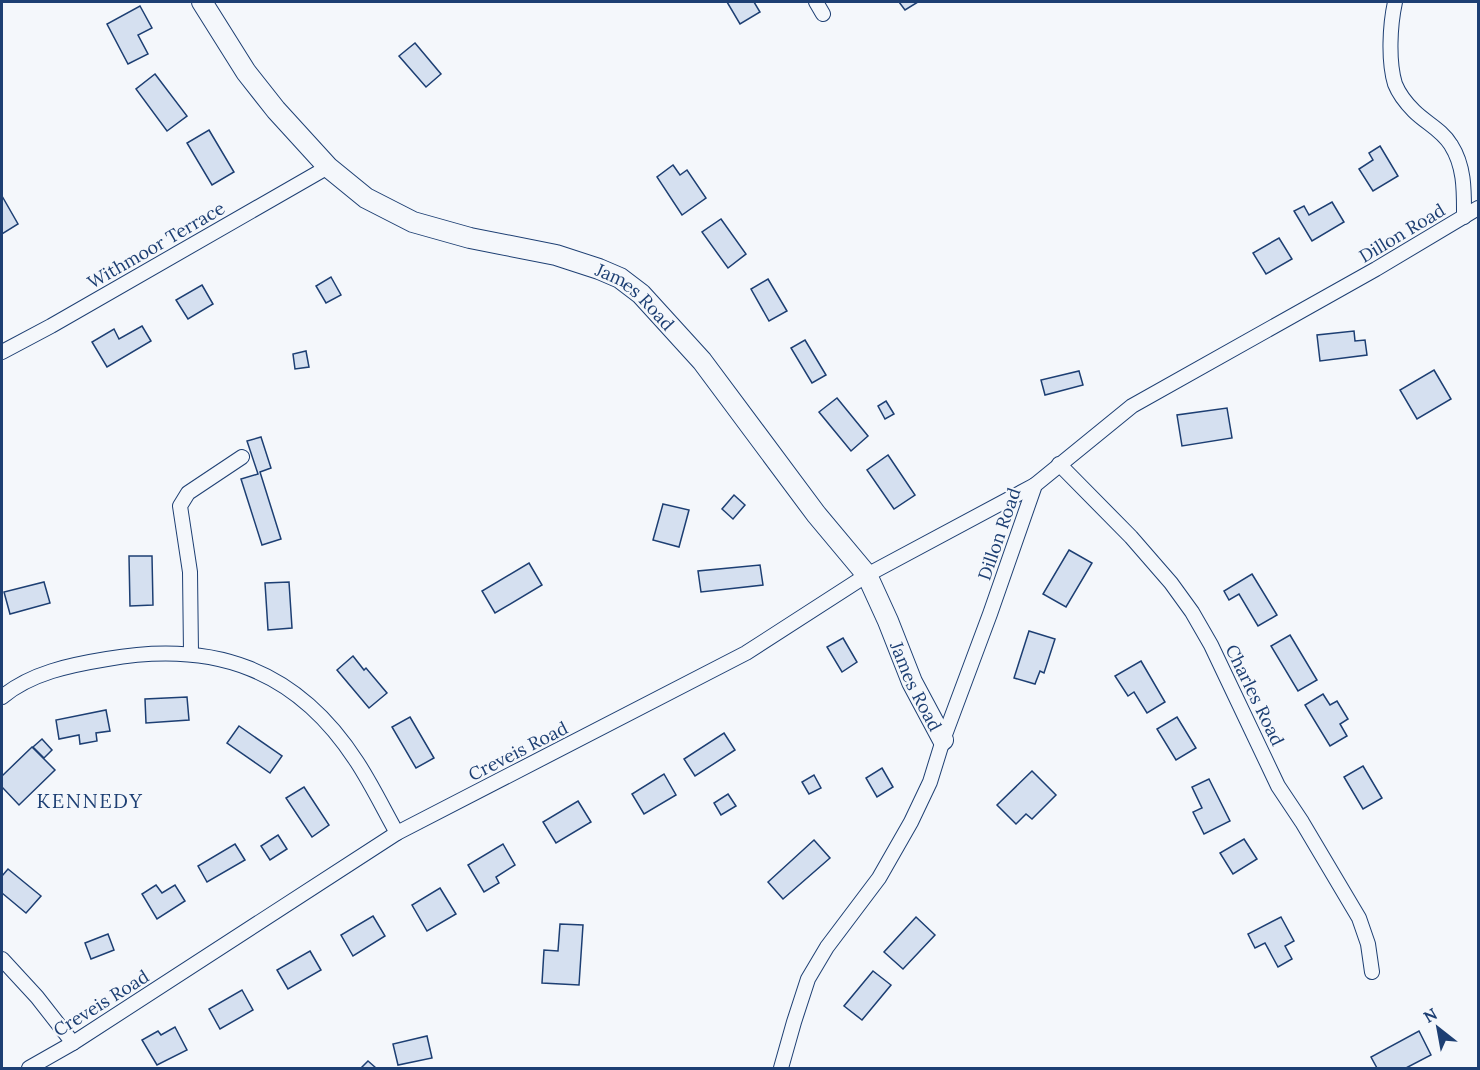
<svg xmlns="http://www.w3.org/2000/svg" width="1480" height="1070" font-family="Lora,serif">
  <rect width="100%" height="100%" fill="#f4f7fb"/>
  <!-- building -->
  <g fill="#d5e0f0" stroke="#1d3f73" stroke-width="1.5">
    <path d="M727 2H754L760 12 740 24Z"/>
    <path d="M899 2H918L905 10Z"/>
    <path d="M140 6 152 28 138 35 148 54 128 64 107 24Z"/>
    <path d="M415 43 441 74 426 87 399 56Z"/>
    <path d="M155 74 187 116 167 131 136 89Z"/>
    <path d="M209 130 234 172 212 185 187 143Z"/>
    <path d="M1380 146 1398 176 1373 191 1359 169 1373 160 1369 153Z"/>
    <path d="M673 165 680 175 687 170 706 198 682 215 657 177Z"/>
    <path d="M2 196 18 224 2 234Z"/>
    <path d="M1332 202 1344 222 1312 241 1294 211 1304 206 1309 215Z"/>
    <path d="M721 219 746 254 728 268 702 232Z"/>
    <path d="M1279 238 1292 259 1266 274 1253 253Z"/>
    <path d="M331 277 341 295 326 303 316 286Z"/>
    <path d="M768 279 787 311 769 321 751 289Z"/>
    <path d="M202 285 213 304 188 319 176 300Z"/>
    <path d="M142 326 151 341 107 367 92 342 114 329 119 339Z"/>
    <path d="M1354 331 1355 341 1365 340 1367 355 1320 361 1317 335Z"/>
    <path d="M805 340 826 375 812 383 791 348Z"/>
    <path d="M306 351 309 367 295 369 293 354Z"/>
    <path d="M1434 370 1451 399 1417 419 1400 390Z"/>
    <path d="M1079 371 1083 385 1045 395 1041 380Z"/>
    <path d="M837 398 868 436 851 451 819 412Z"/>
    <path d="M886 401 894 414 885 419 878 406Z"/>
    <path d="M1227 408 1232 438 1182 446 1177 415Z"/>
    <path d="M261 437 271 468 260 472 281 539 262 545 241 479 258 474 247 441Z"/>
    <path d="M888 455 915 495 894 509 867 470Z"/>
    <path d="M734 495 745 505 733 519 722 509Z"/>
    <path d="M663 504 689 510 679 547 653 540Z"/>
    <path d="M1069 550 1092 563 1066 607 1043 594Z"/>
    <path d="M129 556H152L153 605 130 606Z"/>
    <path d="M529 563 542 585 495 613 482 591Z"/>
    <path d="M760 565 763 585 701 592 698 571Z"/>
    <path d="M1252 574 1277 615 1258 626 1239 594 1229 600 1224 591Z"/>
    <path d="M44 582 50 603 10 614 4 592Z"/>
    <path d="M289 582 292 628 268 630 265 583Z"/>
    <path d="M1029 631 1055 639 1044 673 1040 671 1035 684 1014 678Z"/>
    <path d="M1290 635 1317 680 1298 691 1271 646Z"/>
    <path d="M843 638 857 662 842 672 827 647Z"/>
    <path d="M353 656 364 670 366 668 387 693 369 708 337 670Z"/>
    <path d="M1141 661 1165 702 1147 713 1134 692 1128 696 1115 676Z"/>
    <path d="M1323 694 1330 705 1337 701 1348 719 1340 724 1347 736 1330 746 1305 705Z"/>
    <path d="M187 697 189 720 146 723 145 699Z"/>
    <path d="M106 710 110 731 96 733 97 741 80 744 79 735 59 739 56 720Z"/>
    <path d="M410 717 434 758 416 768 392 727Z"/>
    <path d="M1177 717 1196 748 1176 760 1157 729Z"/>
    <path d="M239 726 282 756 270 773 227 743Z"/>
    <path d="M724 733 735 750 695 776 684 759Z"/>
    <path d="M42 739 52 750 44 758 33 747Z"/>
    <path d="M32 747 55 770 19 805 2 787V776Z"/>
    <path d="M1363 766 1382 798 1363 809 1344 777Z"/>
    <path d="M882 768 893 787 877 797 866 778Z"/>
    <path d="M1032 771 1056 795 1032 819 1026 814 1016 824 997 805Z"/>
    <path d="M664 774 676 795 644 814 632 794Z"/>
    <path d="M814 775 821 788 809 794 802 782Z"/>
    <path d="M1209 779 1230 821 1204 834 1193 812 1202 808 1192 787Z"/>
    <path d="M304 787 329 825 312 837 286 798Z"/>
    <path d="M728 794 736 806 721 815 714 803Z"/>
    <path d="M578 801 591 822 556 843 543 822Z"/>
    <path d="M278 835 287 849 270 860 261 846Z"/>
    <path d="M1244 839 1257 859 1233 874 1220 853Z"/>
    <path d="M814 840 830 858 783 899 768 882Z"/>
    <path d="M235 844 245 860 207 882 198 866Z"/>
    <path d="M503 844 515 865 496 877 499 883 484 892 468 865Z"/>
    <path d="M8 869 41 896 26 913 2 893V876Z"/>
    <path d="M156 885 162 893 175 885 185 901 157 919 142 894Z"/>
    <path d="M440 888 456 914 427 931 412 905Z"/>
    <path d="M373 916 385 936 353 956 341 935Z"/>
    <path d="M916 917 935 935 903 969 884 952Z"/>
    <path d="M1281 917 1294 941 1285 946 1292 959 1278 967 1265 943 1255 948 1248 934Z"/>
    <path d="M560 924 583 925 579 985 542 983 544 950 558 951Z"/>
    <path d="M108 934 114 950 91 959 85 943Z"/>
    <path d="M310 951 321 970 288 989 277 970Z"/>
    <path d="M873 971 891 985 862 1020 844 1006Z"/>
    <path d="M242 990 253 1010 220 1029 209 1009Z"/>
    <path d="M175 1027 187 1050 157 1065 142 1040 158 1031 161 1035Z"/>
    <path d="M1419 1031 1431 1055 1406 1068H1377L1371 1057Z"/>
    <path d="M427 1036 432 1058 398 1065 393 1044Z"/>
    <path d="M368 1061 376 1068H361Z"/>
  </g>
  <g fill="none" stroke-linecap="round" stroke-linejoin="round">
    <!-- street casing -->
    <g stroke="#1d3f73" stroke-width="16">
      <g id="street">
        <path d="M816 2 823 14"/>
        <path d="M1395 2C1390 25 1388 61 1395 84 1399 94 1406 103 1414 111 1426 123 1442 130 1451 145 1465 167 1464 192 1464 217"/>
        <path d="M2 352 51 326 328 167"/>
        <path d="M1059 464 1131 537 1171 583 1192 612 1211 645 1278 786 1302 822 1359 918 1368 944 1372 972"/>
        <path d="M191 653 190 572 180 506 188 493 242 457"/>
        <path d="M2 697C31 673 70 665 107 659 214 640 297 669 357 762 372 785 384 810 397 833"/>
        <path d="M2 959 37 997 73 1043"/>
        <path d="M29 1068 73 1043 397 833 746 653 867 575 1035 485"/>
        <path d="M781 1068 794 1022 808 979 827 947 879 878 911 822 930 782 943 740 990 614 1035 485 1132 406 1376 269 1478 208"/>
      </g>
    </g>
    <!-- secondary casing -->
    <g stroke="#1d3f73" stroke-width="22">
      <g id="secondary">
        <path id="s1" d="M202 2 246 72 276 110 328 167 366 198 413 222 470 238 556 255 599 269 620 278 641 294 702 361 816 514 867 575 888 621 912 682 943 740"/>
      </g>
    </g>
    <!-- street -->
    <use href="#street" stroke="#f4f7fb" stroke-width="14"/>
    <!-- secondary -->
    <use href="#secondary" stroke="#f4f7fb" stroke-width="20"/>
  </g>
  <g text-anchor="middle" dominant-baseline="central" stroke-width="4.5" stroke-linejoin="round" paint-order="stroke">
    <!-- street labels -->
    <g font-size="18" fill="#1d3f73" stroke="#f4f7fb">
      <text transform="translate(1402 233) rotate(-31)">Dillon Road</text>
      <text transform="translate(156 245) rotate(-30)">Withmoor Terrace</text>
      <text stroke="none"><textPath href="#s1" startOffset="548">James Road</textPath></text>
      <text transform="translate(999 534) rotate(-71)">Dillon Road</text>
      <text stroke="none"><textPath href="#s1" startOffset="1034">James Road</textPath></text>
      <text transform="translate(1255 695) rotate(64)">Charles Road</text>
      <text transform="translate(518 751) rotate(-27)">Creveis Road</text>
      <text transform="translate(101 1003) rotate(-32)">Creveis Road</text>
    </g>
    <!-- neighbourhood labels -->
    <g font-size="20" letter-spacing="1.5" fill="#1d3f73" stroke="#f4f7fb">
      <text x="90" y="800">KENNEDY</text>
    </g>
  </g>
  <!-- border -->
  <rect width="1480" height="1070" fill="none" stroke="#1d3f73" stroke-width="6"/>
  <!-- north arrow -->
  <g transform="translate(1438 1028) rotate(329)" stroke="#f4f7fb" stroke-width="4.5" paint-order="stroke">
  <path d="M0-4.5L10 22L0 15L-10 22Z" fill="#1d3f73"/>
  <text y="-9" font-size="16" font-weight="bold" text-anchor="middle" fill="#1d3f73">N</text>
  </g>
</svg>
